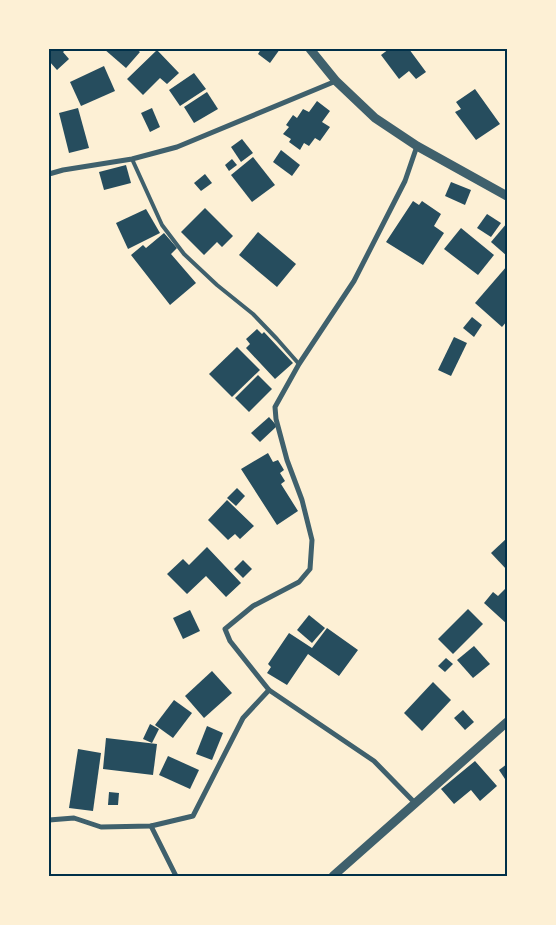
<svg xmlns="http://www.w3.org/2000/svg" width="556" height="925" font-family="'IBM Plex Sans',sans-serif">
  <rect width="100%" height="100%" fill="#fdf0d5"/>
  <!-- building -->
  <g fill="#264d5e">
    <path d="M49 49H66L63 52 69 59 57 70 49 61Z"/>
    <path d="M104 49H136L140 52 126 68Z"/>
    <path d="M261 49H280L270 63 258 54Z"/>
    <path d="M389 49H409L426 72 416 79 409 71 399 79 381 55Z"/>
    <path d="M157 50 179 73 167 84 160 78 143 95 127 79Z"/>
    <path d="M104 66 115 91 81 106 70 82Z"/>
    <path d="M194 73 206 89 180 106 169 90Z"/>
    <path d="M475 89 500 124 476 140 455 112 461 109 456 102Z"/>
    <path d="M207 92 218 109 194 123 184 107Z"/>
    <path d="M317 101 330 111 322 122 330 127 320 141 315 138 309 146 304 143 300 150 289 142 291 139 283 134 289 127 286 125 293 115 297 118 303 109 309 112Z"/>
    <path d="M78 108 89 148 69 153 59 113Z"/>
    <path d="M152 108 160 127 150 132 141 113Z"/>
    <path d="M242 139 253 153 241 162 231 147Z"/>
    <path d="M281 150 300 165 292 176 273 162Z"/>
    <path d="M253 157 275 185 252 202 231 175Z"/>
    <path d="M232 159 237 165 229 171 225 165Z"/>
    <path d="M126 165 131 183 104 190 99 172Z"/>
    <path d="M205 174 212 183 201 191 194 183Z"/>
    <path d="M451 182 471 190 465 205 445 196Z"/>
    <path d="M413 201 419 205 422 201 441 214 434 226 444 233 423 265 386 242Z"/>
    <path d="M205 208 233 236 222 247 217 242 204 255 181 232Z"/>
    <path d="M146 209 160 233 128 249 116 223Z"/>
    <path d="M487 214 501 223 491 237 477 228Z"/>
    <path d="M507 223V256L491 242Z"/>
    <path d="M461 228 494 255 478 275 444 249Z"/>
    <path d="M258 232 296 264 277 287 239 255Z"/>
    <path d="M164 233 177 248 171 254 196 283 170 305 131 255 143 245 146 248Z"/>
    <path d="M507 266V321L502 327 475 303Z"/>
    <path d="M472 317 482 325 474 337 463 328Z"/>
    <path d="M257 329 262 334 264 332 293 363 275 379 246 348 250 344 246 339Z"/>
    <path d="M454 337 467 343 451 376 438 370Z"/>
    <path d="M237 347 260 370 232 397 209 374Z"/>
    <path d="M258 375 272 389 249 412 235 398Z"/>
    <path d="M269 417 277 426 260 442 251 433Z"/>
    <path d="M268 453 273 462 278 460 284 470 280 473 285 481 281 484 298 511 277 525 241 469Z"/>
    <path d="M237 488 245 496 236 506 227 498Z"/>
    <path d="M227 500 254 526 240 539 235 534 228 540 208 520Z"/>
    <path d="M507 538V570L491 553Z"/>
    <path d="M207 547 241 583 226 597 206 576 187 594 167 574 183 559 189 565Z"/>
    <path d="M243 560 252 569 243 578 234 569Z"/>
    <path d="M506 588 507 589V624L484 603 493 592 498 596Z"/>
    <path d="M468 609 483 624 453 654 438 639Z"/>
    <path d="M190 610 200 631 183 639 173 618Z"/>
    <path d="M309 615 325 628 312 643 297 630Z"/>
    <path d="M327 628 358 650 339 676 308 654 287 685 267 673 271 667 268 664 289 633 312 648Z"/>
    <path d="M474 646 490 664 473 678 457 660Z"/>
    <path d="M446 658 453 664 445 672 438 666Z"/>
    <path d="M212 671 232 693 204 718 185 696Z"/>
    <path d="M433 682 451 700 422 731 404 713Z"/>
    <path d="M174 700 192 713 173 738 155 725Z"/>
    <path d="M463 710 474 722 465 730 454 718Z"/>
    <path d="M150 724 159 729 152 743 143 739Z"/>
    <path d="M207 726 223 733 212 760 196 754Z"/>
    <path d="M106 738 157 744 153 775 103 769Z"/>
    <path d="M78 749 101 753 93 811 69 808Z"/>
    <path d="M168 756 199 770 190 789 159 775Z"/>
    <path d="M475 761 497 786 480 801 471 790 454 804 441 789Z"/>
    <path d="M507 764V782L499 770Z"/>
    <path d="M109 792 119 793 118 805H108Z"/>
  </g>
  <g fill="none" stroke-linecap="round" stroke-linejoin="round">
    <!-- service -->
    <path stroke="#3f606c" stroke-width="4" d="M132 159 162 225 184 254 217 285 253 314 277 339 299 364"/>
    <!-- minor -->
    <g stroke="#3f606c" stroke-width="5">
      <path d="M49 174 63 170 132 159 177 147 336 81"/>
      <path d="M415 803 374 761 269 690 230 641 225 629 253 606 299 582 310 569 312 540 302 500 287 460 276 419 275 407 299 364 354 281 405 181 417 146"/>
      <path d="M49 820 74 818 101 827 151 826 193 816 243 718 269 690"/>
      <path d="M151 826 176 876"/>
    </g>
    <!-- tertiary -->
    <g stroke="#3f606c" stroke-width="9">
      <path d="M310 49 336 81 375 118 417 146 507 196"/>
      <path d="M333 876 507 722"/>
    </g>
  </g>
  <!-- border -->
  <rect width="556" height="925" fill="none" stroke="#fdf0d5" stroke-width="100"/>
  <rect x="50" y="50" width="456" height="825" fill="none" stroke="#003049" stroke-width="2"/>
</svg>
